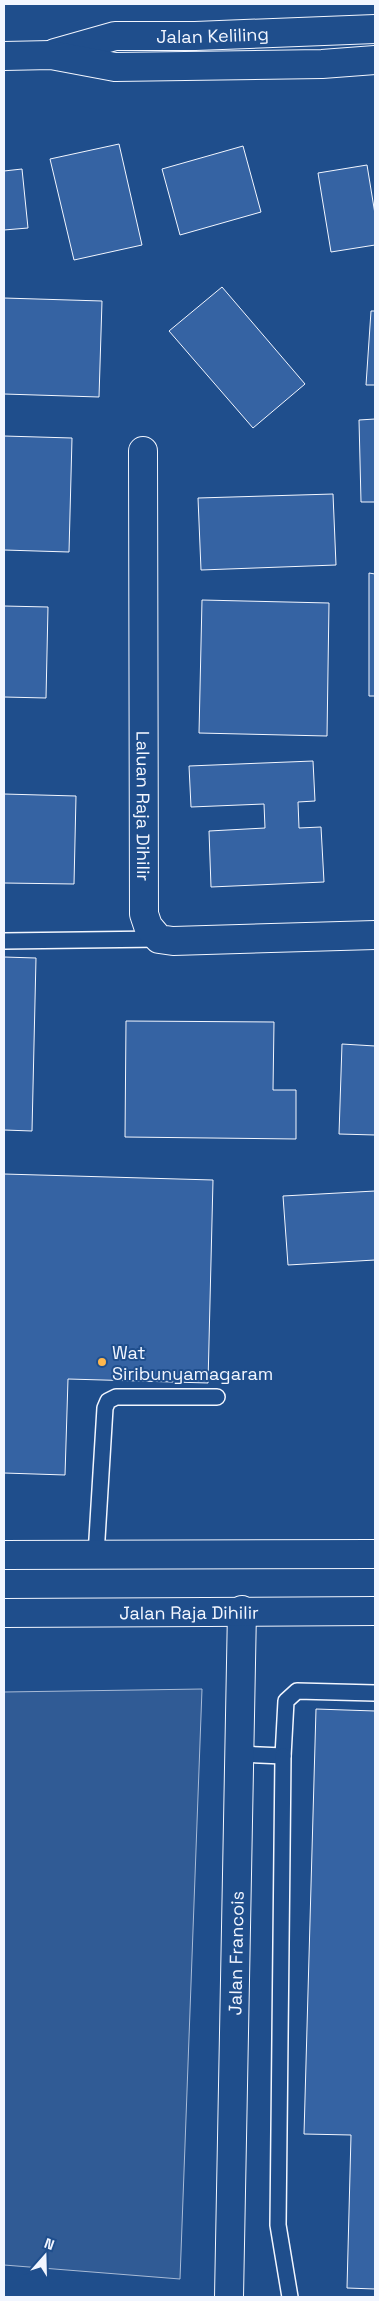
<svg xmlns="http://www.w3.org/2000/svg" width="379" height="2301" font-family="'Space Grotesk',sans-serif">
  <rect width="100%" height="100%" fill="#1f4e8c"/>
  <!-- built -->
  <path fill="#305b95" stroke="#a8bbd7" d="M202 1689 180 2279 4 2265V1692Z"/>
  <!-- building -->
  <g fill="#3563a3" stroke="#f2f6ff">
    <path d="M119 144 142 245 74 260 50 159Z"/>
    <path d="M243 146 261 212 180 235 162 169Z"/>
    <path d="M367 165 375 214V245L331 252 318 173Z"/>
    <path d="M22 169 28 228 4 230V171Z"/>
    <path d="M222 287 305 384 253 428 169 331Z"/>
    <path d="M4 298 102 301 99 397 4 394Z"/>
    <path d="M371 311H375V385H366Z"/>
    <path d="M375 419V502H361L359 420Z"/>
    <path d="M4 436 72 438 69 552 4 550Z"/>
    <path d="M333 494 336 565 201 570 198 498Z"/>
    <path d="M369 573 375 574V696H369Z"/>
    <path d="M202 600 329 603 327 736 199 733Z"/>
    <path d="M4 606 48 607 46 698 4 697Z"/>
    <path d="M313 761 315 801 298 802 299 828 321 827 324 882 211 887 209 831 265 828 264 804 191 807 189 766Z"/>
    <path d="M4 794 76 796 74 884 4 883Z"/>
    <path d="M4 957 36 958 32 1131 4 1130Z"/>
    <path d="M126 1021 274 1022 273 1090H296V1139L125 1137Z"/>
    <path d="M342 1044 375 1046V1135L339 1134Z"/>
    <path d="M4 1174 213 1180 208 1383 68 1379 65 1475 4 1473Z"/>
    <path d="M375 1191V1260L288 1265 283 1196Z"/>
    <path d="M316 1709 375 1711V2289L347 2288 351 2135 304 2134Z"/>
  </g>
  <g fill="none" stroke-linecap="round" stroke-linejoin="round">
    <!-- service casing -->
    <g stroke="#f2f6ff" stroke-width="18">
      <g id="service">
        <path d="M4 941 159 939"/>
        <path d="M96 1555 105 1408 108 1401 116 1397H217"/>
        <path d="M240 1754 283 1756 286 1701 297 1691 375 1693"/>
        <path d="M283 1756 278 2225 290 2297"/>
      </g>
    </g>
    <!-- minor casing -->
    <g stroke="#f2f6ff" stroke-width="30">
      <g id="minor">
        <path id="s1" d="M143 451 144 914 148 926 159 939 173 941 375 935"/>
        <path id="s2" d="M229 2297 242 1610"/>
      </g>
    </g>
    <!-- secondary casing -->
    <g stroke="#f2f6ff" stroke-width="30">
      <g id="secondary">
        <path id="s3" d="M55 53 115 36H195L375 29"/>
        <path d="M4 56 51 55 115 67 322 64 375 60"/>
      </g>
    </g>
    <!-- primary casing -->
    <g stroke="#f2f6ff" stroke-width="30">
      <g id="primary">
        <path d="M4 1555 375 1554"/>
        <path id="s4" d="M4 1613 375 1611"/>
      </g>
    </g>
    <!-- service -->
    <use href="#service" stroke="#1f4e8c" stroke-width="15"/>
    <!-- minor -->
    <use href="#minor" stroke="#1f4e8c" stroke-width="28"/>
    <!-- secondary -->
    <use href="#secondary" stroke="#1f4e8c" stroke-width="28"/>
    <!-- primary -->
    <use href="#primary" stroke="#1f4e8c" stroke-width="28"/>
  </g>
  <!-- markers -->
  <circle fill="#ffb74d" stroke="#1f4e8c" stroke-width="2" cx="102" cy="1362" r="5"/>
  <g text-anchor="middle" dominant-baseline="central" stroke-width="4" stroke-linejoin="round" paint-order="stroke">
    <!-- street labels -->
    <g font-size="18" fill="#f2f6ff" stroke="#1f4e8c">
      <text stroke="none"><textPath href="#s3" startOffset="160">Jalan Keliling</textPath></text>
      <text stroke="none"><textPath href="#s1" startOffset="355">Laluan Raja Dihilir</textPath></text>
      <text stroke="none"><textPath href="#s4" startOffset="185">Jalan Raja Dihilir</textPath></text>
      <text stroke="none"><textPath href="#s2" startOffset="344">Jalan Francois</textPath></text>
    </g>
    <!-- poi labels -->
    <g font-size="18" fill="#f2f6ff" stroke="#1f4e8c" text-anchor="start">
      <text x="112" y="1352">Wat<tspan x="112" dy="21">Siribunyamagaram</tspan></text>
    </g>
  </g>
  <!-- border -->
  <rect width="379" height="2301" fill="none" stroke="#f2f6ff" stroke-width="10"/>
  <!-- north arrow -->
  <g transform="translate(45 2256) rotate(20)" stroke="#1f4e8c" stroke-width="4" paint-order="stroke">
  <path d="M0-4L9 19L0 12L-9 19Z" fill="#f2f6ff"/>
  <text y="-8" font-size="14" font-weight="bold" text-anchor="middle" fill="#f2f6ff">N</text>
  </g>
</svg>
